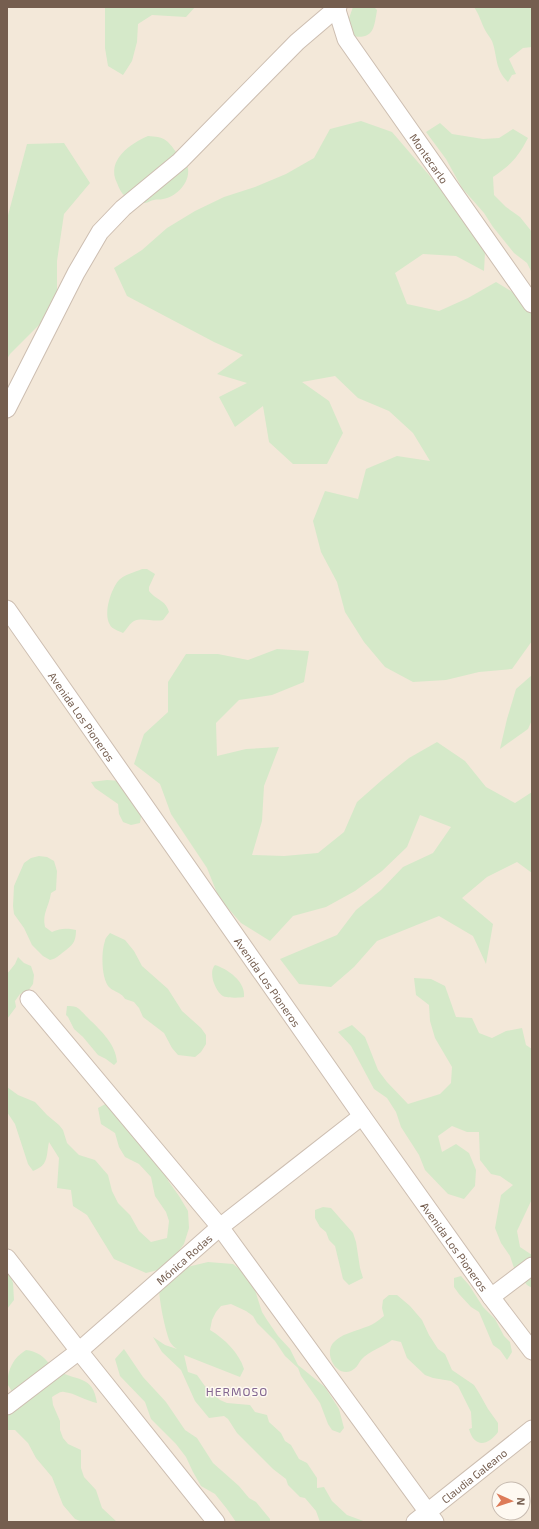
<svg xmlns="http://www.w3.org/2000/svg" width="539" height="1529" font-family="'Exo 2',sans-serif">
  <rect width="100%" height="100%" fill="#fbf6eb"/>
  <!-- residential -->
  <path fill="#f3e8d9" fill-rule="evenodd" d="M7 7H532V1522H7ZM499 1489H523V1513H499Z"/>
  <!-- green -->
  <g fill="#d5e9c9">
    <path d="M105 7H195L186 17 152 15 138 24 137 42 132 61 123 75 108 66 105 48Z"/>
    <path d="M353 7H374L377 10C374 28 374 40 351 36L348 21Z"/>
    <path d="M474 7H532V47L523 48 509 59 516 74 512 75 508 82C494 68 498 57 492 41 490 37 487 34 485 30 481 22 479 14 474 7Z"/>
    <path d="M361 121 392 132 460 211 486 234 484 271 456 256 423 254 395 273 407 304 439 311 468 298 496 282 524 299 532 314V641L512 669 479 672 446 680 413 682 385 667 364 642 345 612 337 582 321 552 313 521 325 491 358 499 366 469 397 456 430 461 413 433 389 411 358 398 335 376 302 382 329 401 343 433 327 464H293L269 442 263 406 235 427 219 397 247 383 217 374 243 355 214 342 127 296 114 268 142 250 167 228 195 211 224 197 255 187 286 174 314 158 330 129Z"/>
    <path d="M440 123 452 134 483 139 499 138 513 129 528 138C517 159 511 164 493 177L494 195 506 207 520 217 532 232V273L527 263 514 253 493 227 484 213 462 188 446 159 426 132Z"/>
    <path d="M148 136C164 137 167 139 176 152 180 157 187 162 188 169 190 183 176 197 163 199 160 200 156 199 154 200 151 200 148 203 145 203 139 203 129 200 125 196 121 193 119 188 117 183 106 160 130 144 148 136Z"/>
    <path d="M64 143 90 183 64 214 57 261V307L10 354 7 359V219L27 144Z"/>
    <path d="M142 569H147L155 574 149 587V591C156 600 166 600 169 612L163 620C153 622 142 617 134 621 130 623 127 629 123 633 119 631 112 629 110 625 103 613 111 589 119 580 124 575 135 572 142 569Z"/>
    <path d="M277 649 309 651 304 682 272 695 239 700 216 723 217 756 246 749 279 747 264 786 262 821 252 855 284 856 318 853 344 832 357 802 382 780 409 758 437 742 465 761 486 787 515 803 532 792V873L517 862 487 877 462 898 493 924 486 964 473 936 439 916 377 941 354 967 331 987 299 984 280 959 337 935 356 910 381 890 403 867 433 853 451 827 420 815 407 847 382 871 355 891 326 907 293 916 270 941 241 923 219 898 207 868 171 814 160 784 134 764 144 734 168 712V682L186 654H218L248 660Z"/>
    <path d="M532 675V720L528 729 500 749 507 719 516 689Z"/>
    <path d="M107 780 134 782 142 786 145 794 140 823 131 825 123 822 119 814 118 804 95 788 91 782Z"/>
    <path d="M39 856 47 857 54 861 57 871 56 890 51 893C49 907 42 913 45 927L52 932C61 928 67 928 76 930 76 944 71 946 61 954 57 957 55 959 50 960L43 956 32 945 24 928 14 914 13 906 14 886 24 863 31 858Z"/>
    <path d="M110 933 125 940 134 951 142 966 168 989 182 1011 201 1028 206 1035V1044L201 1052 195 1057 178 1055 172 1048 164 1033 143 1017 139 1008 134 1002 125 999C122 993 115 992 110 988 101 980 101 952 105 941 105 938 108 936 110 933Z"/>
    <path d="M18 957 24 963 31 966 34 975 33 984 28 991 20 994 15 1001 16 1007 7 1019V974L15 964Z"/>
    <path d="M215 965C228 969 246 982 244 997 241 998 226 998 223 996 215 991 208 972 215 965Z"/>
    <path d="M414 978 431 979 445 986 456 1017 472 1018 479 1033 492 1038 506 1031 522 1028 526 1045 532 1049V1199L517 1231 520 1247 532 1255V1288L527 1285 515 1271 510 1256 501 1243 495 1228 501 1195 513 1185 500 1176 491 1174 480 1160 479 1132H467L452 1126 438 1136 442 1152 456 1144 469 1153 476 1170 475 1186 464 1199 448 1194 425 1170 419 1155 401 1127 396 1112 387 1098 374 1089 351 1046 338 1032 352 1025 365 1037 378 1070 387 1082 408 1104 440 1094 451 1083 452 1067 435 1038 430 1021 429 1005 416 995Z"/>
    <path d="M67 1006C71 1006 73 1006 76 1007 80 1009 83 1013 86 1016 98 1028 116 1043 117 1062L114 1065 106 1059 98 1055 83 1037 74 1029 68 1017 66 1015Z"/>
    <path d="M7 1087 18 1095 35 1102 47 1115 59 1125 63 1130 67 1143 79 1155 95 1160 108 1175 112 1191 118 1203 130 1215 139 1231 151 1242 167 1238 169 1221 166 1212 155 1196 151 1177 139 1164 125 1157 119 1147 115 1133 101 1124 98 1108 111 1101 161 1168 169 1182 179 1196 188 1211 189 1228 184 1244 174 1257 162 1269 146 1273 114 1259 87 1215 73 1206 71 1190 57 1188 59 1158 49 1142C46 1156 49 1165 33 1171L28 1164 15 1124 7 1112Z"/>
    <path d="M323 1207 331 1208 353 1233 356 1242 360 1268 363 1278 349 1285 343 1279 335 1246 329 1240 326 1232 320 1227 315 1218V1210Z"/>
    <path d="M208 1262 233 1264 248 1276 253 1284 262 1312 267 1320 278 1336 290 1349 298 1365 325 1387 339 1409 344 1428 340 1433 332 1430 328 1424 320 1403 301 1376 298 1368 285 1356 275 1341 257 1323 253 1316 246 1311 231 1304 221 1306 216 1312 212 1320 210 1330C225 1339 239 1353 244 1369L240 1377 184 1355 188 1372 197 1375 207 1389 220 1400 227 1403 250 1405 255 1412 267 1415 269 1422 281 1433 285 1441 291 1445 299 1459 307 1463 317 1478V1488L324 1487 332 1501 347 1515 366 1522H320L316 1511 305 1498 300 1497 288 1485 286 1479 273 1469 237 1433 228 1419 224 1416 209 1418 195 1401 181 1370 162 1352 153 1337 165 1345 177 1349C174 1347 172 1345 170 1342 165 1330 159 1300 159 1287L183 1268Z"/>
    <path d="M7 1266 13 1283 14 1300 7 1309Z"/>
    <path d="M461 1276 469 1285 483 1307 495 1319 504 1336 510 1342 512 1352 507 1360 500 1350 493 1345 479 1312 471 1307 459 1294 454 1287V1278Z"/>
    <path d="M389 1295H397L410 1306 422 1320 429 1335 438 1349 445 1354 452 1370 474 1385 479 1393 488 1409 498 1423V1432C488 1446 474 1448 469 1429L472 1428 471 1412 458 1386 451 1381 433 1378 425 1375 407 1358 401 1342 392 1340C383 1347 369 1351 361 1360 358 1364 357 1368 351 1371 336 1377 324 1354 333 1343 341 1334 353 1332 363 1328 371 1326 378 1321 384 1316L382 1308 383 1300Z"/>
    <path d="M124 1349 143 1377 166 1402 185 1430 197 1438 213 1463 239 1486 249 1498 256 1502 270 1519V1522H236L227 1509 215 1494 201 1486 193 1472 186 1457 176 1444 151 1419 145 1402 120 1376 115 1359Z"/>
    <path d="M26 1350C45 1353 44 1361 57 1370 76 1382 93 1374 97 1403 86 1401 75 1393 64 1392 60 1391 56 1395 52 1397L53 1405 60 1421V1430L63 1438 68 1444 81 1450V1468L84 1477 96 1490 102 1508 117 1522H83L75 1519 63 1505 52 1477 36 1458 28 1443 15 1430H7C7 1425 6 1419 7 1414 9 1401 18 1397 7 1384 8 1369 13 1358 26 1350Z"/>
  </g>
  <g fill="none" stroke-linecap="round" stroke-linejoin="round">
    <!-- minor casing -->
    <g stroke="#cdbeb1" stroke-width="19">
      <g id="minor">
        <path id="s1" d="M336 7 346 39 532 304"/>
        <path d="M7 409 76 273 100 232 123 208 180 161 297 42 338 7"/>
        <path id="s2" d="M7 609 362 1116 491 1297 532 1351"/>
        <path d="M29 999 220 1227 435 1522"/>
        <path d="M7 1258 79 1351 216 1522"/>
        <path d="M491 1297 532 1266"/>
        <path id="s3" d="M7 1406 79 1351 220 1227 362 1116"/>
        <path id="s4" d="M415 1522 532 1429"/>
      </g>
    </g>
    <!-- minor -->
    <use href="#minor" stroke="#fff" stroke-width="17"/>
  </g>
  <g text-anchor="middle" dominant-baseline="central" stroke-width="3" stroke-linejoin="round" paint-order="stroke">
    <!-- street labels -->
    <g font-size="11" fill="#755e4f" stroke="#fef9f1">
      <text stroke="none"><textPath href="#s1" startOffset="179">Montecarlo</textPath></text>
      <text stroke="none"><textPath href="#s2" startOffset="131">Avenida Los Pioneros</textPath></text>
      <text stroke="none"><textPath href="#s2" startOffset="455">Avenida Los Pioneros</textPath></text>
      <text stroke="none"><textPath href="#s2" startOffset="779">Avenida Los Pioneros</textPath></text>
      <text stroke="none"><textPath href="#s3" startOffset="230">Mónica Rodas</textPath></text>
      <text stroke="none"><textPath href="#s4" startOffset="75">Claudia Galeano</textPath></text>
    </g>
    <!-- neighbourhood labels -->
    <g font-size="12" letter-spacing="1" fill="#846791" stroke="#fef9f1">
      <text x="237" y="1391">HERMOSO</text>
    </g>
  </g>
  <!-- border -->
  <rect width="539" height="1529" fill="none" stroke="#755e4f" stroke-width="16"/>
  <!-- north arrow -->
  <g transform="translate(511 1501) rotate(93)"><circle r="19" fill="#fef9f1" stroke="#c7bbb0"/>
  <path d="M0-3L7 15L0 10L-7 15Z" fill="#dd7b58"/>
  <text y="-6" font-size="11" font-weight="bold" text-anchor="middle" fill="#755e4f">N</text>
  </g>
</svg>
